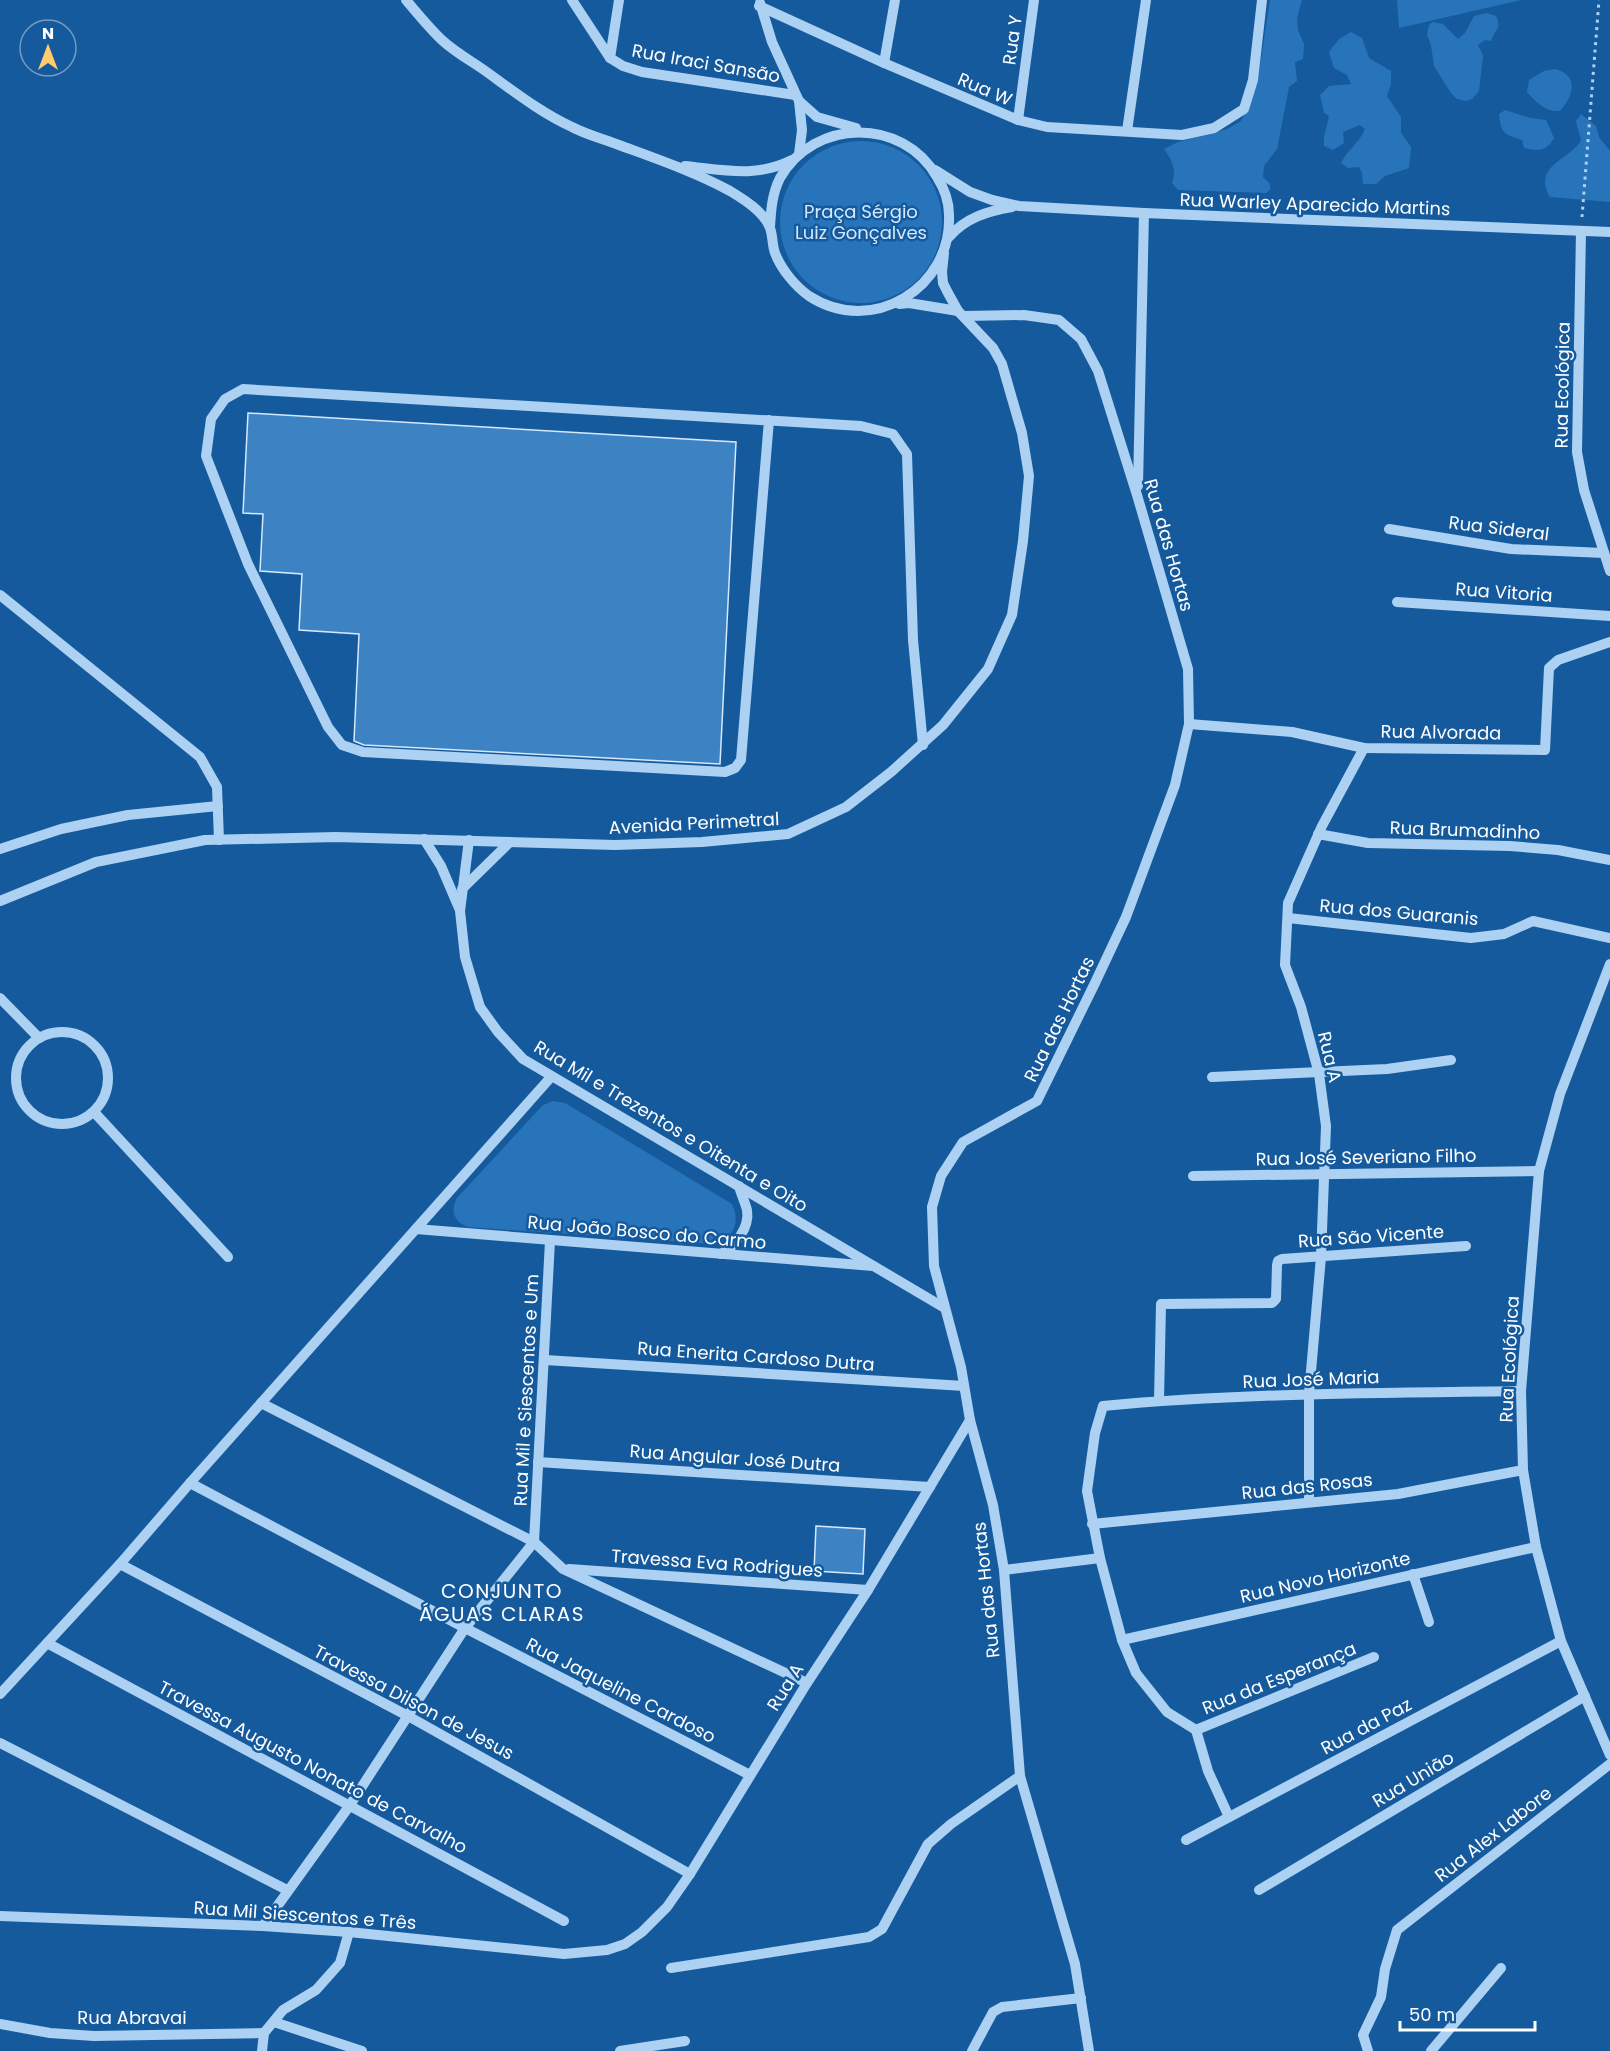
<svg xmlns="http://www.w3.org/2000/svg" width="1610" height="2051" font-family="Poppins,sans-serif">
  <rect width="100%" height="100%" fill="#155a9d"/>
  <!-- green -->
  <g fill="#2874bb">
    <path d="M1270 0H1302L1297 18 1298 30 1304 44 1303 59 1295 62 1297 81 1289 87 1277 149 1264 166 1263 177 1270 184V190L1266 193 1178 190 1172 183C1177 170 1172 160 1164 149L1178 142 1227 129 1241 121 1250 105 1258 78Z"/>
    <path d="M1397 0H1521L1399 28Z"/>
    <path d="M1487 13 1496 16C1502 29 1495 29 1491 41L1485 40 1478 45 1483 56 1479 91 1472 99 1466 101 1457 99 1451 93 1434 66 1431 45 1427 35 1429 25 1433 22 1443 24 1458 39 1465 33 1474 16Z"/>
    <path d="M1351 32 1362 38 1369 58 1391 71V84L1387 96 1401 117V133L1411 147 1409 168 1385 176 1376 184H1363L1362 173 1359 167 1348 168 1341 163C1348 149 1358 145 1365 129L1360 125 1343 132 1344 143 1333 150 1324 146C1323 135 1327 127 1329 116L1324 113 1320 95 1329 86 1351 84 1347 75 1334 68 1329 52 1339 39Z"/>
    <path d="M1555 69C1580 75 1573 97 1560 111 1545 112 1537 103 1527 92L1529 80 1544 71Z"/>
    <path d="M1505 110 1530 118 1546 120 1554 138C1546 152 1538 151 1524 148L1522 140C1504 134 1501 134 1499 114Z"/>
    <path d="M1581 114 1596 126 1599 137 1610 151V202L1550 197C1533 166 1567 161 1581 141L1576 121Z"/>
    <circle cx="861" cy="222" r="81"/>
    <path d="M553 1101 565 1103 732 1204C741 1223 733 1240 713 1244L467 1227C454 1221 450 1211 457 1198L543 1105Z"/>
  </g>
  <!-- building -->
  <g fill="#3d83c4" stroke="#d4e9fd" stroke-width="1.5">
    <path d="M248 413 736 442 720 764 364 745 354 741 359 634 299 630 302 574 260 571 263 514 243 513Z"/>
    <path d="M816 1526 865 1529 863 1574 814 1571Z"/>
  </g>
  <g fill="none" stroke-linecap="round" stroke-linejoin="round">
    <!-- path -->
    <path stroke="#acd1f3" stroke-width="3" stroke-dasharray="3 4.5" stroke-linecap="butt" d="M1582 217 1599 0"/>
    <!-- minor -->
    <g stroke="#acd1f3" stroke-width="10">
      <path d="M406 0C418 14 430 29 443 41 455 52 471 61 484 70 512 90 541 113 572 127 587 135 604 139 619 145 657 159 695 172 730 191 745 200 764 212 770 228 773 236 772 245 775 253 781 269 795 286 809 296 872 337 952 288 949 215 949 201 944 188 937 177 903 117 814 118 780 178 772 194 771 210 770 227"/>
      <path d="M572 0 610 58 623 66 642 72 795 95"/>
      <path d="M760 3 772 42 799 101 802 130 799 154"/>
      <path d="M759 6 884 63 1018 120 1047 127 1182 135 1214 128 1244 109 1253 80 1262 0"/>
      <path d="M610 58 619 0"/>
      <path d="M884 63 895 0"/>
      <path d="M799 101 817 117 856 128"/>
      <path d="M1018 120 1034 0"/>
      <path d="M1127 131 1146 0"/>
      <path d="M685 166C724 170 756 178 792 160"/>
      <path d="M935 170 970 192 992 200 1019 206 1144 213 1610 232"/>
      <path d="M1581 231 1577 452 1584 490 1610 571"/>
      <path d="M949 237C965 218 988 211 1012 207"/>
      <path d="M899 304 909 303 958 311"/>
      <path d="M964 316 1024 315 1059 320 1081 339 1098 371 1137 495 1188 669 1189 724 1175 785 1126 917 1094 985 1037 1101 963 1142 941 1176 932 1207 934 1266 961 1367 970 1420 993 1505 1004 1570 1020 1776 1075 1964 1089 2051"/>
      <path d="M769 420 741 760 735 768 725 772 363 752 342 745 328 727 248 564 206 456 211 419 225 399 243 389 861 426 893 434 907 454 913 640 923 745"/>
      <path d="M1138 486 1144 213"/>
      <path d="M1389 529 1511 549 1604 553"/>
      <path d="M0 595 200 757 217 787 219 840"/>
      <path d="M1397 602 1610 616"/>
      <path d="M1189 724 1292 732 1364 748 1545 750 1549 668 1558 660 1610 642"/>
      <path d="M1318 834 1368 843 1510 846 1558 850 1610 860"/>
      <path d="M424 839 441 866 459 908"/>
      <path d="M469 840 460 911 465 957 480 1007 498 1032 523 1059 943 1307"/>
      <path d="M0 849 61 829 128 815 218 806"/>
      <path d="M462 889 510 842"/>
      <path d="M0 901 96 862 205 840 336 837 615 845 702 842 788 834 846 807 891 772 943 725 988 669 1012 615 1023 541 1029 476 1022 433 1002 364 993 348 958 311 948 293 943 283 942 272 944 253"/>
      <path d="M1288 918 1471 938 1504 934 1533 921 1610 938"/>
      <path d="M1610 964 1560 1094 1539 1171 1521 1391 1523 1470 1536 1547 1561 1641 1610 1755"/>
      <path d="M0 998 39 1038"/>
      <circle cx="62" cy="1078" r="46"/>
      <path d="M1212 1077 1387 1069 1451 1060"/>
      <path d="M94 1112 228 1257"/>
      <path d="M1193 1176 1539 1171"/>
      <path d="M416 1229 873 1266"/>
      <path d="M721 1254C735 1246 750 1228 747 1210 745 1202 741 1194 739 1186"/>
      <path d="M545 1360 964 1386"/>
      <path d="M1159 1401 1161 1304 1272 1303 1276 1299 1277 1265 1278 1261 1282 1259 1466 1246"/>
      <path d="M261 1403 534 1542 563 1569 807 1683"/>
      <path d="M538 1462 930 1487"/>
      <path d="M190 1483 465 1628 750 1775"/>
      <path d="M1309 1502V1394L1321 1257 1326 1126 1319 1074 1301 1007 1285 965 1288 903 1322 826 1364 748"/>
      <path d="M1092 1524 1398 1494 1523 1470"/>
      <path d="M120 1564 408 1716 690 1874"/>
      <path d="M569 1569 868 1590"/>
      <path d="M1004 1570 1100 1558"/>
      <path d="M1413 1574 1429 1622"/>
      <path d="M1122 1640 1536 1547"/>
      <path d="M47 1643 564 1921"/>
      <path d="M0 1694 120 1564 190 1483 551 1077"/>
      <path d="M1196 1730 1167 1712 1136 1673 1122 1640 1100 1558 1087 1491 1095 1433 1103 1406C1242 1393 1382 1393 1521 1391"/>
      <path d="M1196 1730 1374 1657"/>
      <path d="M1196 1730 1208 1771 1229 1817"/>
      <path d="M0 1743 287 1890"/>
      <path d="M1186 1840 1561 1641"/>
      <path d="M1259 1890 1585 1696"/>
      <path d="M0 1916 263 1926 349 1932 564 1954 607 1950 625 1944 642 1932 667 1907 690 1874 807 1683 868 1590 970 1420"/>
      <path d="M263 1926 350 1805 465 1628 534 1542 550 1241"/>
      <path d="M671 1968 869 1937 882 1929 928 1844 951 1824 1020 1776"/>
      <path d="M274 2022 362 2051"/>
      <path d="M0 2024 50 2033 94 2036 264 2033"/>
      <path d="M262 2051 264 2033 283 2010 316 1990 340 1963 349 1932"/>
      <path d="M620 2051 685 2041"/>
      <path d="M972 2051 993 2012 1002 2007 1081 1998"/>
      <path d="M1368 2051 1363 2035 1381 1997 1385 1969 1397 1930 1610 1764"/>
      <path d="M1431 2051 1501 1968"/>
    </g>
  </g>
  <g text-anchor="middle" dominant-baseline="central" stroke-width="5" stroke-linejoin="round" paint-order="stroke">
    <!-- street labels -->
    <g font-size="18" fill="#fff" stroke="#155a9d">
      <text transform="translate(1012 40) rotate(-82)">Rua Y</text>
      <text transform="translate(706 63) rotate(10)">Rua Iraci Sansão</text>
      <text transform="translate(985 89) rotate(23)">Rua W</text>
      <text transform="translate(1315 204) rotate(2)">Rua Warley Aparecido Martins</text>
      <text transform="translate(1562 385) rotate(-89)">Rua Ecológica</text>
      <text transform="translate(1499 528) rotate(7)">Rua Sideral</text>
      <text transform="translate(1169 545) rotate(74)">Rua das Hortas</text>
      <text transform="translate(1504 592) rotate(4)">Rua Vitoria</text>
      <text transform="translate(1441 732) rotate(1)">Rua Alvorada</text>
      <text transform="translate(694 823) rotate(-3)">Avenida Perimetral</text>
      <text transform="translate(1465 830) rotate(2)">Rua Brumadinho</text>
      <text transform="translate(1399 912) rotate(5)">Rua dos Guaranis</text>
      <text transform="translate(1059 1019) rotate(-64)">Rua das Hortas</text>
      <text transform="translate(1330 1057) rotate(77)">Rua A</text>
      <text transform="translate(671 1126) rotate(31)">Rua Mil e Trezentos e Oitenta e Oito</text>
      <text transform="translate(1366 1157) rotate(-1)">Rua José Severiano Filho</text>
      <text transform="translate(647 1232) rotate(5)">Rua João Bosco do Carmo</text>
      <text transform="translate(1371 1236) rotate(-4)">Rua São Vicente</text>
      <text transform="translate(756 1356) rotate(4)">Rua Enerita Cardoso Dutra</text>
      <text transform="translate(1509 1359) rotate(-87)">Rua Ecológica</text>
      <text transform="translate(1311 1379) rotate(-2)">Rua José Maria</text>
      <text transform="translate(526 1390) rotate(-87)">Rua Mil e Siescentos e Um</text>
      <text transform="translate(735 1458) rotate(4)">Rua Angular José Dutra</text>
      <text transform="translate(1307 1486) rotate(-6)">Rua das Rosas</text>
      <text transform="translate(717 1563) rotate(4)">Travessa Eva Rodrigues</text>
      <text transform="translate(1325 1577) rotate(-13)">Rua Novo Horizonte</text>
      <text transform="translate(986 1590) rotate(-96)">Rua das Hortas</text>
      <text transform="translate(1279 1678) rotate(-22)">Rua da Esperança</text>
      <text transform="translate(785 1687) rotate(-58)">Rua A</text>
      <text transform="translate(621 1690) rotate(27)">Rua Jaqueline Cardoso</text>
      <text transform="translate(414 1702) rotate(28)">Travessa Dilson de Jesus</text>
      <text transform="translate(1366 1726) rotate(-28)">Rua da Paz</text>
      <text transform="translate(313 1767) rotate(28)">Travessa Augusto Nonato de Carvalho</text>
      <text transform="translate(1413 1779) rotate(-31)">Rua União</text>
      <text transform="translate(1493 1834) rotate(-38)">Rua Alex Labore</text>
      <text transform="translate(305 1915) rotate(4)">Rua Mil Siescentos e Três</text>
      <text x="132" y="2017">Rua Abravai</text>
    </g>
    <!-- park labels -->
    <g font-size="18" fill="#d4e9fd" stroke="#155a9d">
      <text x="861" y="211">Praça Sérgio<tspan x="861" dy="21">Luiz Gonçalves</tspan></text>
    </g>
    <!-- neighbourhood labels -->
    <g font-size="20" letter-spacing="1.5" fill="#fff" stroke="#155a9d">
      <text x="502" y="1591">CONJUNTO<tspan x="502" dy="23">ÁGUAS CLARAS</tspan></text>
    </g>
  </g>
  <!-- north arrow -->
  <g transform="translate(48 48)"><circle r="28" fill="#155a9d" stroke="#739cc4" stroke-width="1.5"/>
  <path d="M0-4.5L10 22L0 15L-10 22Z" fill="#ffcc6e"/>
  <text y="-9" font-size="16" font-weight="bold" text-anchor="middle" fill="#ffffff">N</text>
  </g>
  <!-- scale -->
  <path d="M1400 2021v9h135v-9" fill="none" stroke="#ffffff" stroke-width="3"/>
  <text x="1409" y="2021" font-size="18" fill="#ffffff" stroke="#155a9d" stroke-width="4.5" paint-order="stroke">50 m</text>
</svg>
